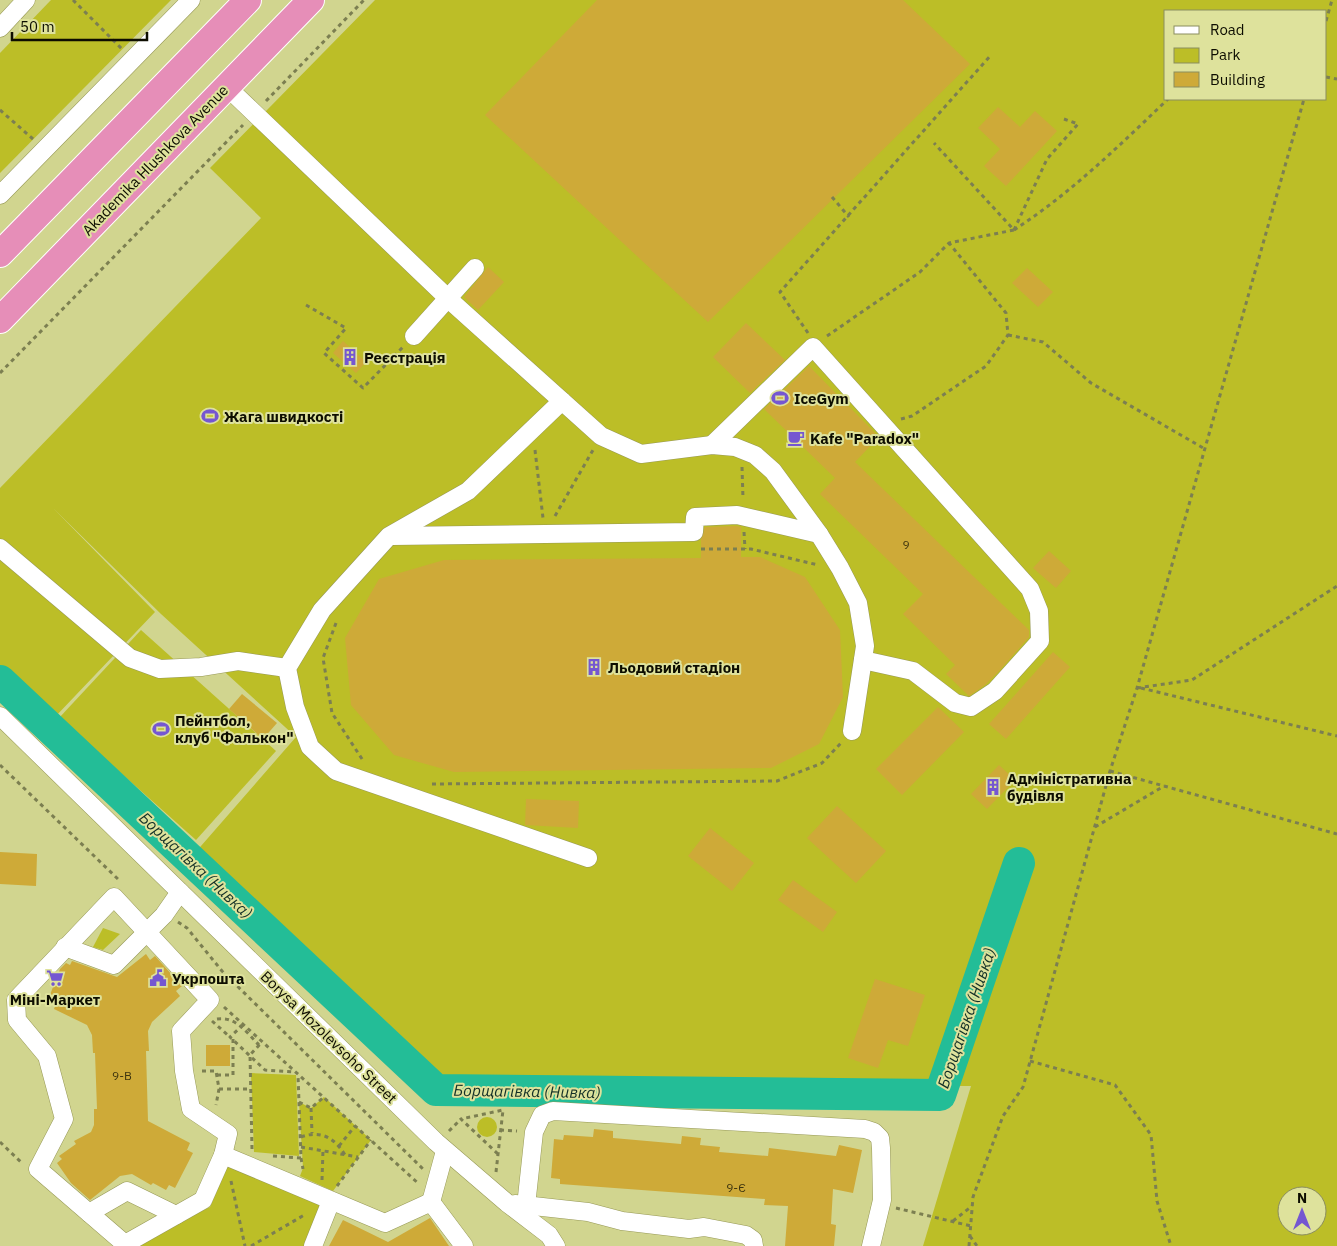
<svg xmlns="http://www.w3.org/2000/svg" width="1337" height="1246" font-family="'IBM Plex Sans',sans-serif">
  <rect width="100%" height="100%" fill="#d1d58f"/>
  <!-- green -->
  <g fill="#bcbe27" fill-rule="evenodd">
    <path d="M51 0H171L0 173V53Z"/>
    <path d="M375 0H1337V1246H923L971 1086 437 1085 194 854 296 737 161 614 53 508 155 612 55 717 0 669V488L261 218 210 168ZM1166 11H1326V99H1166ZM1287 1196H1317V1226H1287Z"/>
    <path d="M141 630 276 751 196 840 59 718Z"/>
    <path d="M103 928 120 934 103 950 93 947Z"/>
    <path d="M251 1073 296 1075 299 1156 254 1152Z"/>
    <path d="M324 1097 371 1140 333 1191 300 1176 303 1168 299 1102 311 1108Z"/>
    <circle cx="487" cy="1127" r="10"/>
    <path d="M228 1165 322 1205 305 1246H129L210 1207Z"/>
  </g>
  <g fill="none" stroke-linecap="round" stroke-linejoin="round">
    <!-- river -->
    <path stroke="#23bd97" stroke-width="32" d="M0 681 436 1090 940 1095 1019 863"/>
  </g>
  <!-- building -->
  <g fill="#ceaa38">
    <path d="M597 0H903L970 64 708 322 485 115Z"/>
    <path d="M998 107 1020 127 1035 111 1057 131 1006 186 984 166 1000 149 978 128Z"/>
    <path d="M488 267 504 282 478 310 464 297Z"/>
    <path d="M1027 268 1053 292 1038 307 1012 283Z"/>
    <path d="M746 323 785 360 750 393 713 357Z"/>
    <path d="M343 341 366 362 356 373 333 353Z"/>
    <path d="M809 366 879 437 855 462 1029 630V637L999 671 985 685 969 696 946 674 955 665 903 614 923 594 820 494 835 478 764 409Z"/>
    <path d="M736 526 741 527V557H760L805 577 840 630 843 697 819 744 771 768 454 772 394 755 351 705 345 638 379 579 444 560 701 558V539L705 527Z"/>
    <path d="M1049 551 1071 571 1056 588 1033 568Z"/>
    <path d="M1053 652 1070 667 1006 739 989 724Z"/>
    <path d="M242 694 277 723 263 739 229 709Z"/>
    <path d="M938 707 964 732 902 795 876 769Z"/>
    <path d="M999 765 1015 780 987 809 971 794Z"/>
    <path d="M526 799 579 801 578 828 525 825Z"/>
    <path d="M837 806 886 851 856 883 807 838Z"/>
    <path d="M710 828 754 863 732 891 688 856Z"/>
    <path d="M0 852 37 854 36 886 0 884Z"/>
    <path d="M793 880 837 912 823 932 778 900Z"/>
    <path d="M146 954 150 960 155 956 182 986 176 991 180 996 152 1022 148 1031 149 1051H146L148 1121 190 1143 187 1150 193 1153 175 1188 169 1185 166 1190 153 1183 151 1185 132 1174 120 1176 90 1200 71 1183 57 1163 62 1159 59 1156 76 1144 74 1141 91 1132 94 1125V1109H97L95 1053H93L92 1035 87 1025 54 1009 56 1004 48 1000 60 969 66 963 70 965 72 961 117 977Z"/>
    <path d="M875 979 925 995 908 1046 888 1040 878 1068 848 1058Z"/>
    <rect x="206" y="1045" width="24" height="21"/>
    <path d="M594 1129 613 1131V1138L681 1144 682 1136 701 1138 700 1145 720 1147 719 1152 768 1156 769 1148 836 1156 839 1145 862 1150 853 1193 833 1189 831 1224 836 1225 834 1246H785L788 1206 764 1205 765 1199 560 1184V1179L551 1178 554 1139 563 1140 564 1135 593 1137Z"/>
    <path d="M430 1218 449 1246H329L343 1220 388 1242Z"/>
  </g>
  <g fill="none" stroke-linecap="round" stroke-linejoin="round">
    <!-- minor casing -->
    <g stroke="#979956" stroke-width="19">
      <g id="minor">
        <path d="M0 28 26 0"/>
        <path d="M227 87 454 304 601 436 641 454 712 445 735 447 755 455 773 471 819 534 840 568 858 603 865 646 852 731"/>
        <path d="M0 195 191 0"/>
        <path d="M414 336 475 268"/>
        <path d="M562 401 468 491 389 536 322 610 287 668 295 707 310 747 336 771 588 858"/>
        <path d="M712 445 813 347 1030 589 1039 611 1040 641 995 691 971 707 955 703 913 671 863 660"/>
        <path d="M392 536 694 532 695 517 737 515 819 534"/>
        <path d="M0 548 130 658 160 669 201 667 238 661 287 668"/>
        <path d="M0 716 436 1142 507 1203 549 1235 556 1246"/>
        <path d="M114 897 210 1000 181 1031 184 1071 191 1109 228 1134 223 1155 203 1200 125 1244 38 1169 64 1119 47 1056 17 1020 16 1000Z"/>
        <path d="M65 947 114 965 164 915 180 892"/>
        <path d="M223 1155 385 1223 431 1202 464 1246"/>
        <path d="M431 1202 445 1151"/>
        <path d="M515 1204 588 1212 622 1221 689 1229 704 1227 746 1235 753 1240 754 1246"/>
        <path d="M526 1206 534 1132 542 1115 553 1111 865 1129 874 1132 880 1138 881 1148 882 1200 871 1246"/>
        <path d="M89 1213 127 1191 176 1215"/>
        <path d="M313 1246 331 1201"/>
      </g>
    </g>
    <!-- highway casing -->
    <g stroke="#fff" stroke-width="28">
      <g id="highway">
        <path d="M0 254 248 0"/>
        <path d="M0 320 311 0"/>
      </g>
    </g>
    <!-- path -->
    <g stroke="#7c7f51" stroke-width="3" stroke-dasharray="4 4" stroke-linecap="butt">
      <path d="M73 0 122 49"/>
      <path d="M1326 21 1332 0"/>
      <path d="M1326 77 1337 79"/>
      <path d="M266 101 364 0"/>
      <path d="M0 110 33 139"/>
      <path d="M832 197 849 217"/>
      <path d="M1014 230C1071 193 1120 145 1168 99"/>
      <path d="M1014 230 1047 159 1078 124 1064 119"/>
      <path d="M306 305 346 328 324 353 363 388 403 347"/>
      <path d="M808 333 780 292 991 55"/>
      <path d="M1008 335 1043 342 1091 383 1205 449"/>
      <path d="M827 336 920 272 949 243 1014 230 934 143"/>
      <path d="M0 373 243 125"/>
      <path d="M901 419 912 416 986 366 1008 335 1006 313 949 243"/>
      <path d="M535 450 543 518"/>
      <path d="M742 467 743 499"/>
      <path d="M555 516 593 450"/>
      <path d="M744 532 745 549"/>
      <path d="M701 549H751L818 565"/>
      <path d="M336 623 323 658 332 713 364 762"/>
      <path d="M1137 688 1192 680 1337 586"/>
      <path d="M1141 688 1337 736"/>
      <path d="M0 765 120 881"/>
      <path d="M1110 771 1337 834"/>
      <path d="M432 784 777 781 822 763 841 743"/>
      <path d="M1095 827 1164 786"/>
      <path d="M178 922 187 928 222 971 423 1169"/>
      <path d="M224 1007 419 1184"/>
      <path d="M217 1019C236 1016 247 1033 259 1045"/>
      <path d="M212 1021 230 1037"/>
      <path d="M243 1025 230 1037 265 1070 295 1072"/>
      <path d="M1030 1061 1115 1085 1151 1135 1157 1201 1171 1246"/>
      <path d="M202 1071H216L219 1089 216 1105"/>
      <path d="M217 1075H233V1039"/>
      <path d="M219 1089H251"/>
      <path d="M299 1102 311 1108 324 1097"/>
      <path d="M311 1108 312 1133"/>
      <path d="M500 1130 517 1131"/>
      <path d="M449 1131 461 1119"/>
      <path d="M301 1137C320 1130 334 1137 345 1155"/>
      <path d="M0 1142 23 1164"/>
      <path d="M339 1146 355 1126"/>
      <path d="M301 1147 358 1157"/>
      <path d="M252 1149 250 1055 262 1042"/>
      <path d="M273 1156 301 1158 298 1075"/>
      <path d="M301 1158 303 1169"/>
      <path d="M496 1172 503 1110 461 1119 498 1154"/>
      <path d="M322 1180 323 1150"/>
      <path d="M231 1181 245 1246"/>
      <path d="M337 1186 371 1140"/>
      <path d="M896 1208 971 1226"/>
      <path d="M953 1221 972 1206"/>
      <path d="M970 1236 977 1246"/>
      <path d="M251 1246 306 1214"/>
      <path d="M969 1246 973 1197 1003 1116 1023 1087 1110 771 1137 688 1304 99"/>
    </g>
    <!-- minor -->
    <use href="#minor" stroke="#fff" stroke-width="18"/>
    <!-- highway -->
    <use href="#highway" stroke="#e68eb8" stroke-width="26"/>
  </g>
  <!-- icons -->
  <defs>
    <g id="building-bare" transform="scale(1.35)"><path d="M-4-6H4V6H1V3H-1V6H-4ZM-2.5-4.3h1.7v1.8h-1.7ZM.8-4.3h1.7v1.8H.8ZM-2.5-1h1.7V.8h-1.7ZM.8-1h1.7V.8H.8Z" fill="#7557d1" stroke="#dee29c" stroke-width="2.5" paint-order="stroke"/></g>
    <g id="stadium-bare" transform="scale(1.35)"><path d="M0-5a6.5 5 0 1 0 0 10a6.5 5 0 1 0 0-10ZM-3.5-1.8h7v3.6h-7Z" fill="#7557d1" stroke="#dee29c" stroke-width="2.5" paint-order="stroke"/></g>
    <g id="cafe-bare" transform="scale(1.35)"><path d="M-5.5-4.5H6V0H3Q3 3.5 0 3.5H-2.5Q-5.5 3.5-5.5 0ZM3-3.2v2h1.7v-2ZM-6 4.5H4V6H-6Z" fill="#7557d1" stroke="#dee29c" stroke-width="2.5" paint-order="stroke"/></g>
    <g id="supermarket-bare" transform="scale(1.35)"><path d="M-6-5.5h2.5l.6 2H6L4.5 2H-2.5L-4.4-4H-6ZM-1.5 3.2a1.3 1.3 0 1 0 .1 0ZM3 3.2a1.3 1.3 0 1 0 .1 0Z" fill="#7557d1" stroke="#dee29c" stroke-width="2.5" paint-order="stroke"/></g>
    <g id="civic-bare" transform="scale(1.35)"><path d="M-.6-6.5H3V-4.5H.6V-3L4-1V1h2V6H-6V1h2V-1L-.6-3ZM-1.2 2.5V6h2.4V2.5Z" fill="#7557d1" stroke="#dee29c" stroke-width="2.5" paint-order="stroke"/></g>
  </defs>
  <g fill-rule="evenodd">
    <use href="#building-bare" x="350" y="357"/>
    <use href="#stadium-bare" x="780" y="398"/>
    <use href="#stadium-bare" x="210" y="416"/>
    <use href="#cafe-bare" x="796" y="438"/>
    <use href="#building-bare" x="594" y="667"/>
    <use href="#stadium-bare" x="161" y="729"/>
    <use href="#building-bare" x="993" y="787"/>
    <use href="#supermarket-bare" x="55" y="978"/>
    <use href="#civic-bare" x="158" y="978"/>
  </g>
  <g text-anchor="middle" dominant-baseline="central" stroke-width="4" stroke-linejoin="round" paint-order="stroke">
    <!-- number labels -->
    <g font-size="12" fill="#3d340e">
      <text x="906" y="544">9</text>
      <text x="122" y="1075">9-В</text>
      <text x="736" y="1187">9-Є</text>
    </g>
    <!-- street labels -->
    <g font-size="15" fill="#0d0d00" stroke="#dee29c">
      <text transform="translate(155 160) rotate(-46)">Akademika Hlushkova Avenue</text>
      <text transform="translate(329 1037) rotate(44)">Borysa Mozolevsoho Street</text>
    </g>
    <!-- poi labels -->
    <g font-size="15" font-weight="bold" fill="#0d0d00" stroke="#dee29c" text-anchor="start">
      <text x="364" y="357">Реєстрація</text>
      <text x="794" y="398">IceGym</text>
      <text x="224" y="416">Жага швидкості</text>
      <text x="810" y="438">Kafe "Paradox"</text>
      <text x="608" y="667">Льодовий стадіон</text>
      <text x="175" y="720">Пейнтбол,<tspan x="175" dy="17">клуб "Фалькон"</tspan></text>
      <text x="1007" y="778">Адміністративна<tspan x="1007" dy="17">будівля</tspan></text>
      <text x="172" y="978">Укрпошта</text>
      <text x="55" y="999" text-anchor="middle">Міні-Маркет</text>
    </g>
    <!-- water labels -->
    <g font-size="16" font-style="italic" fill="#133027" stroke="#dee29c">
      <text transform="translate(196 865) rotate(43)">Борщагівка (Нивка)</text>
      <text transform="translate(966 1018) rotate(-71)">Борщагівка (Нивка)</text>
      <text transform="translate(527 1091) rotate(1)">Борщагівка (Нивка)</text>
    </g>
  </g>
  <!-- legend -->
  <rect x="1164" y="10" width="162" height="90" fill="#dee29c" stroke="#8a8d5e"/>
  <rect x="1174" y="26" width="25" height="8" fill="#ffffff" stroke="#8a8d5e"/>
  <text x="1210" y="35" font-size="15" fill="#0d0d00">Road</text>
  <rect x="1174" y="48" width="25" height="15" fill="#bcbe27" stroke="#8a8d5e"/>
  <text x="1210" y="60" font-size="15" fill="#0d0d00">Park</text>
  <rect x="1174" y="72" width="25" height="15" fill="#ceaa38" stroke="#8a8d5e"/>
  <text x="1210" y="85" font-size="15" fill="#0d0d00">Building</text>
  <!-- north arrow -->
  <g transform="translate(1302 1211)"><circle r="24" fill="#dee29c" stroke="#8a8d5e"/>
  <path d="M0-4L9 19L0 12L-9 19Z" fill="#7557d1"/>
  <text y="-8" font-size="14" font-weight="bold" text-anchor="middle" fill="#0d0d00">N</text>
  </g>
  <!-- scale -->
  <path d="M12 32v8h135v-8" fill="none" stroke="#0d0d00" stroke-width="2.5"/>
  <text x="20" y="32" font-size="15" fill="#0d0d00" stroke="#dee29c" stroke-width="4" paint-order="stroke">50 m</text>
</svg>
